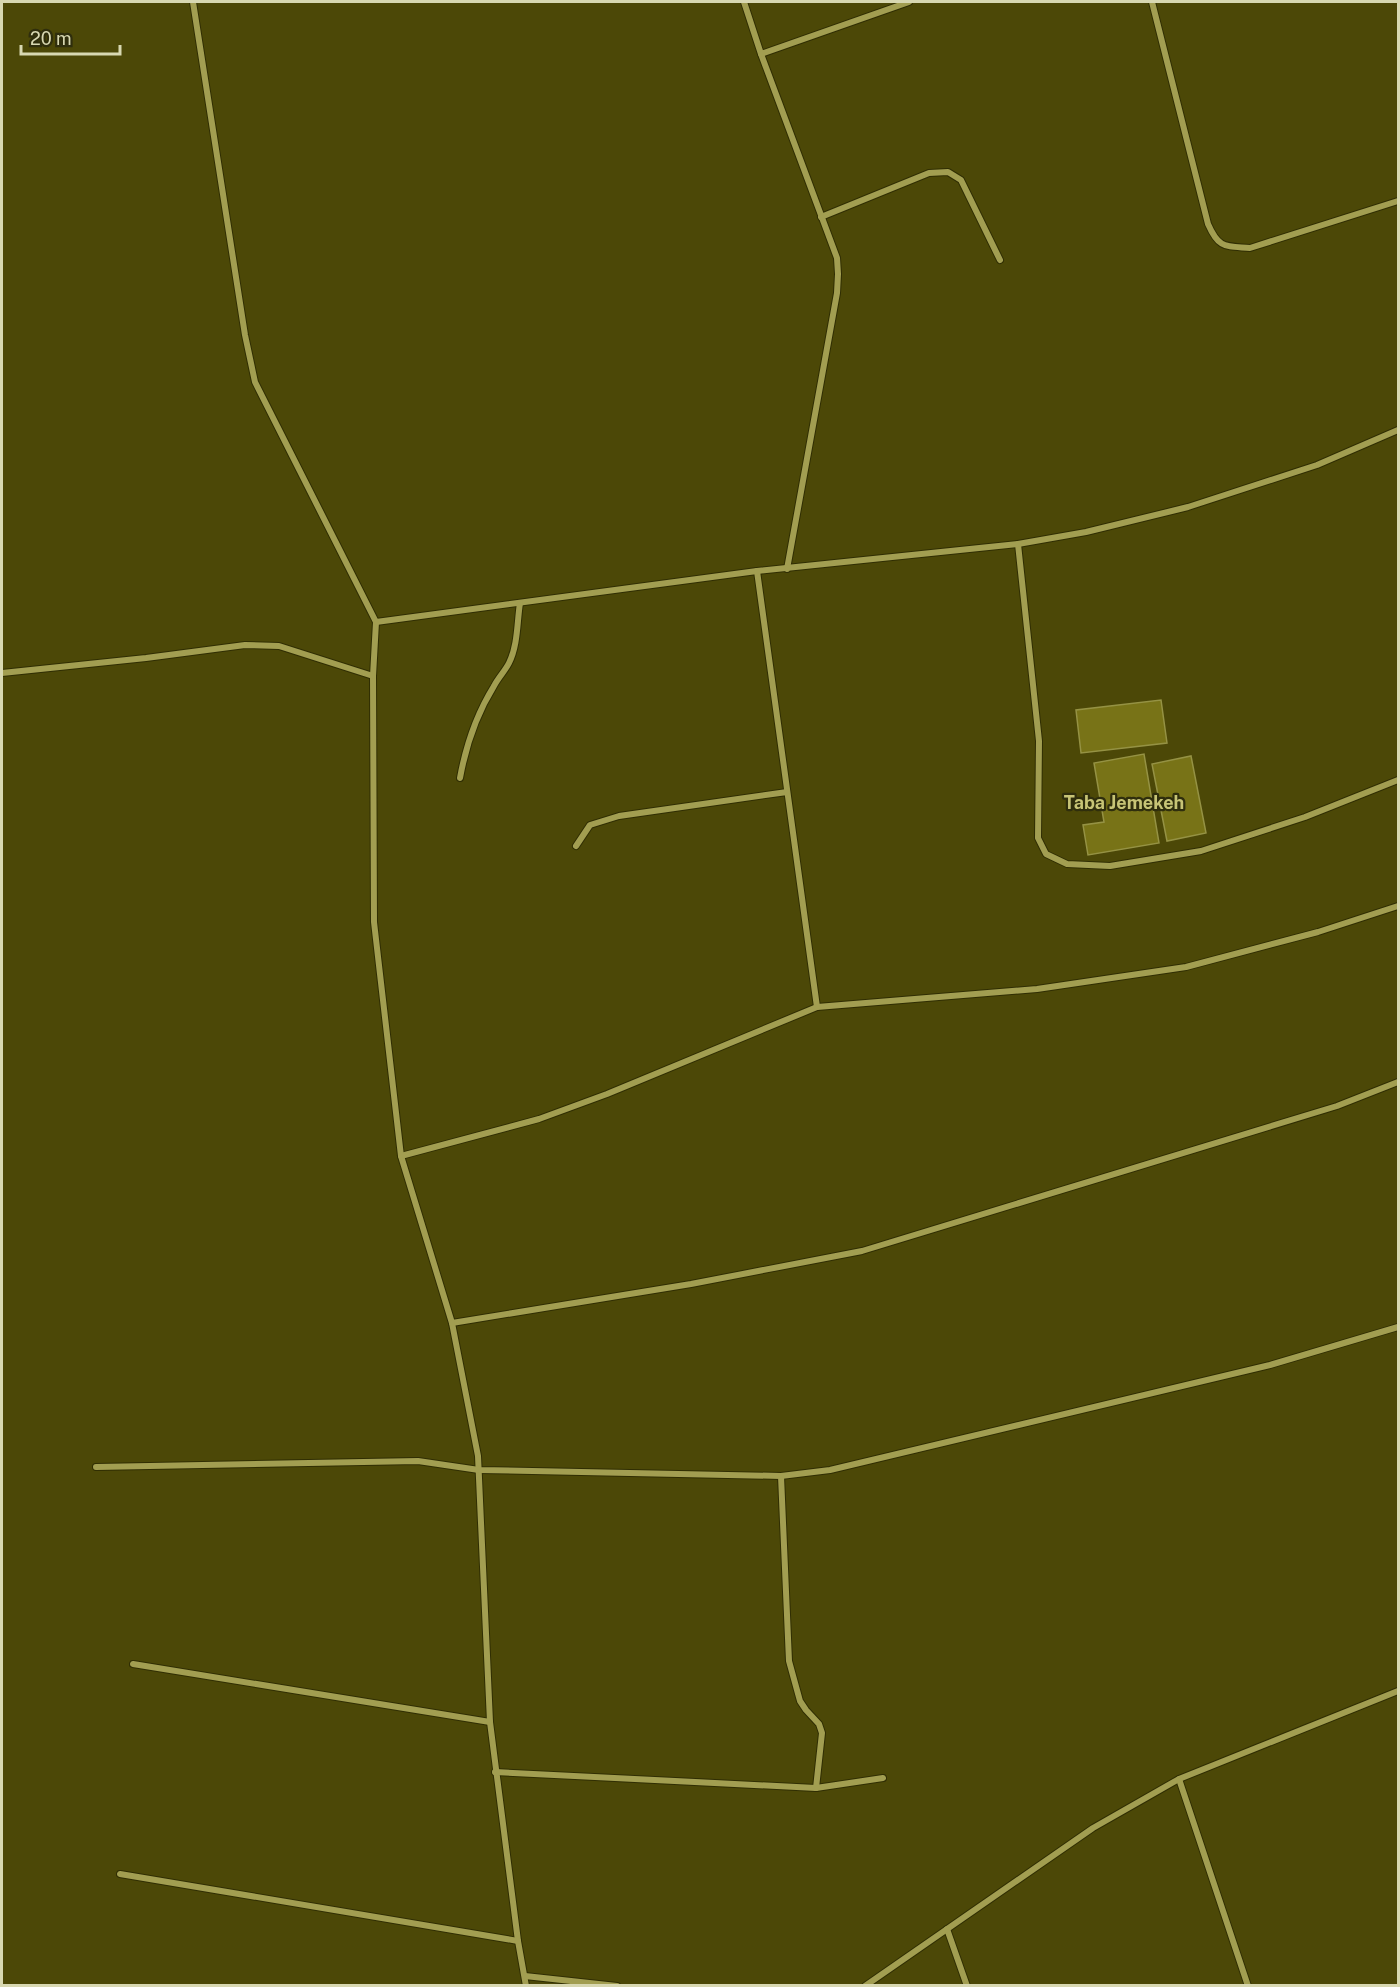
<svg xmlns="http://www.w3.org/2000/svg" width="1400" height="1987" font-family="'Public Sans',sans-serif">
  <rect width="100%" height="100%" fill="#4c4807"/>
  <!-- building -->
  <g fill="#787317" stroke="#959244" stroke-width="1.5">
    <path d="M1161 700 1167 743 1081 753 1076 710Z"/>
    <path d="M1144 754 1159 843 1088 855 1083 825 1104 822 1094 763Z"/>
    <path d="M1191 756 1206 833 1167 841 1152 764Z"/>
  </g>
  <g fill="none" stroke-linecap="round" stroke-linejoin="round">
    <!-- street casing -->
    <g stroke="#302e03" stroke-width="8">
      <g id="street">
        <path d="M193 2 245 335 255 382 376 622 373 676 374 922 401 1156 452 1323 478 1456 490 1722 518 1941 526 1986"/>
        <path d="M744 2 761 54 837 258 838 274 837 293 787 569"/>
        <path d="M1152 2 1208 224C1219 249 1225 246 1250 248L1398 201"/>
        <path d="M761 54 909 2"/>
        <path d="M821 217 929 173 948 172 961 180 1000 260"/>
        <path d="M1018 544 1039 741 1038 838 1046 854 1067 864 1110 866 1201 851 1305 817 1398 780"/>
        <path d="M757 571 817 1007"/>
        <path d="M376 622 757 571 1018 544 1086 532 1188 507 1317 465 1398 430"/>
        <path d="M2 673 146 658 245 645 279 646 373 676"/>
        <path d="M460 778C466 745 476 715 494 686 498 678 505 671 509 663 518 645 517 622 520 603"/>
        <path d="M576 846 590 825 619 816 787 792"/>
        <path d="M401 1156 539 1119 607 1094 817 1007 1037 989 1186 967 1318 932 1398 906"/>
        <path d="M452 1323 691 1284 862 1251 1337 1106 1398 1082"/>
        <path d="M96 1467 418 1461 479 1470 781 1476 830 1470 1270 1365 1398 1327"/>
        <path d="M781 1476 789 1661 800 1701 806 1710 819 1724 822 1733 816 1788"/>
        <path d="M133 1664 490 1722"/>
        <path d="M495 1772 816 1788 883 1778"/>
        <path d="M1179 1779 1248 1986"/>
        <path d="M120 1874 518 1941"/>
        <path d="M947 1929 967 1986"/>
        <path d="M525 1976 617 1986"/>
        <path d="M865 1986 1093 1828 1179 1779 1398 1691"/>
      </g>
    </g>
    <!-- street -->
    <use href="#street" stroke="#a29e51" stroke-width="6"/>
  </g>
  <g text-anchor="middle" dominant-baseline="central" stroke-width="4.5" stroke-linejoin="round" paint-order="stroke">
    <!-- quarter labels -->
    <g font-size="18" font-weight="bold" fill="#c7c476" stroke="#2f2e0d">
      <text x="1124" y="802">Taba Jemekeh</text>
    </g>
  </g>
  <!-- border -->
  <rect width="1400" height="1987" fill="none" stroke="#d8d8b2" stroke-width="6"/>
  <!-- scale -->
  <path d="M21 45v9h99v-9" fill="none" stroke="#d8d8b2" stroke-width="3"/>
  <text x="30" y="45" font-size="18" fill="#d8d8b2" stroke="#2f2e0d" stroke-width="4.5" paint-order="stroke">20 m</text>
</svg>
